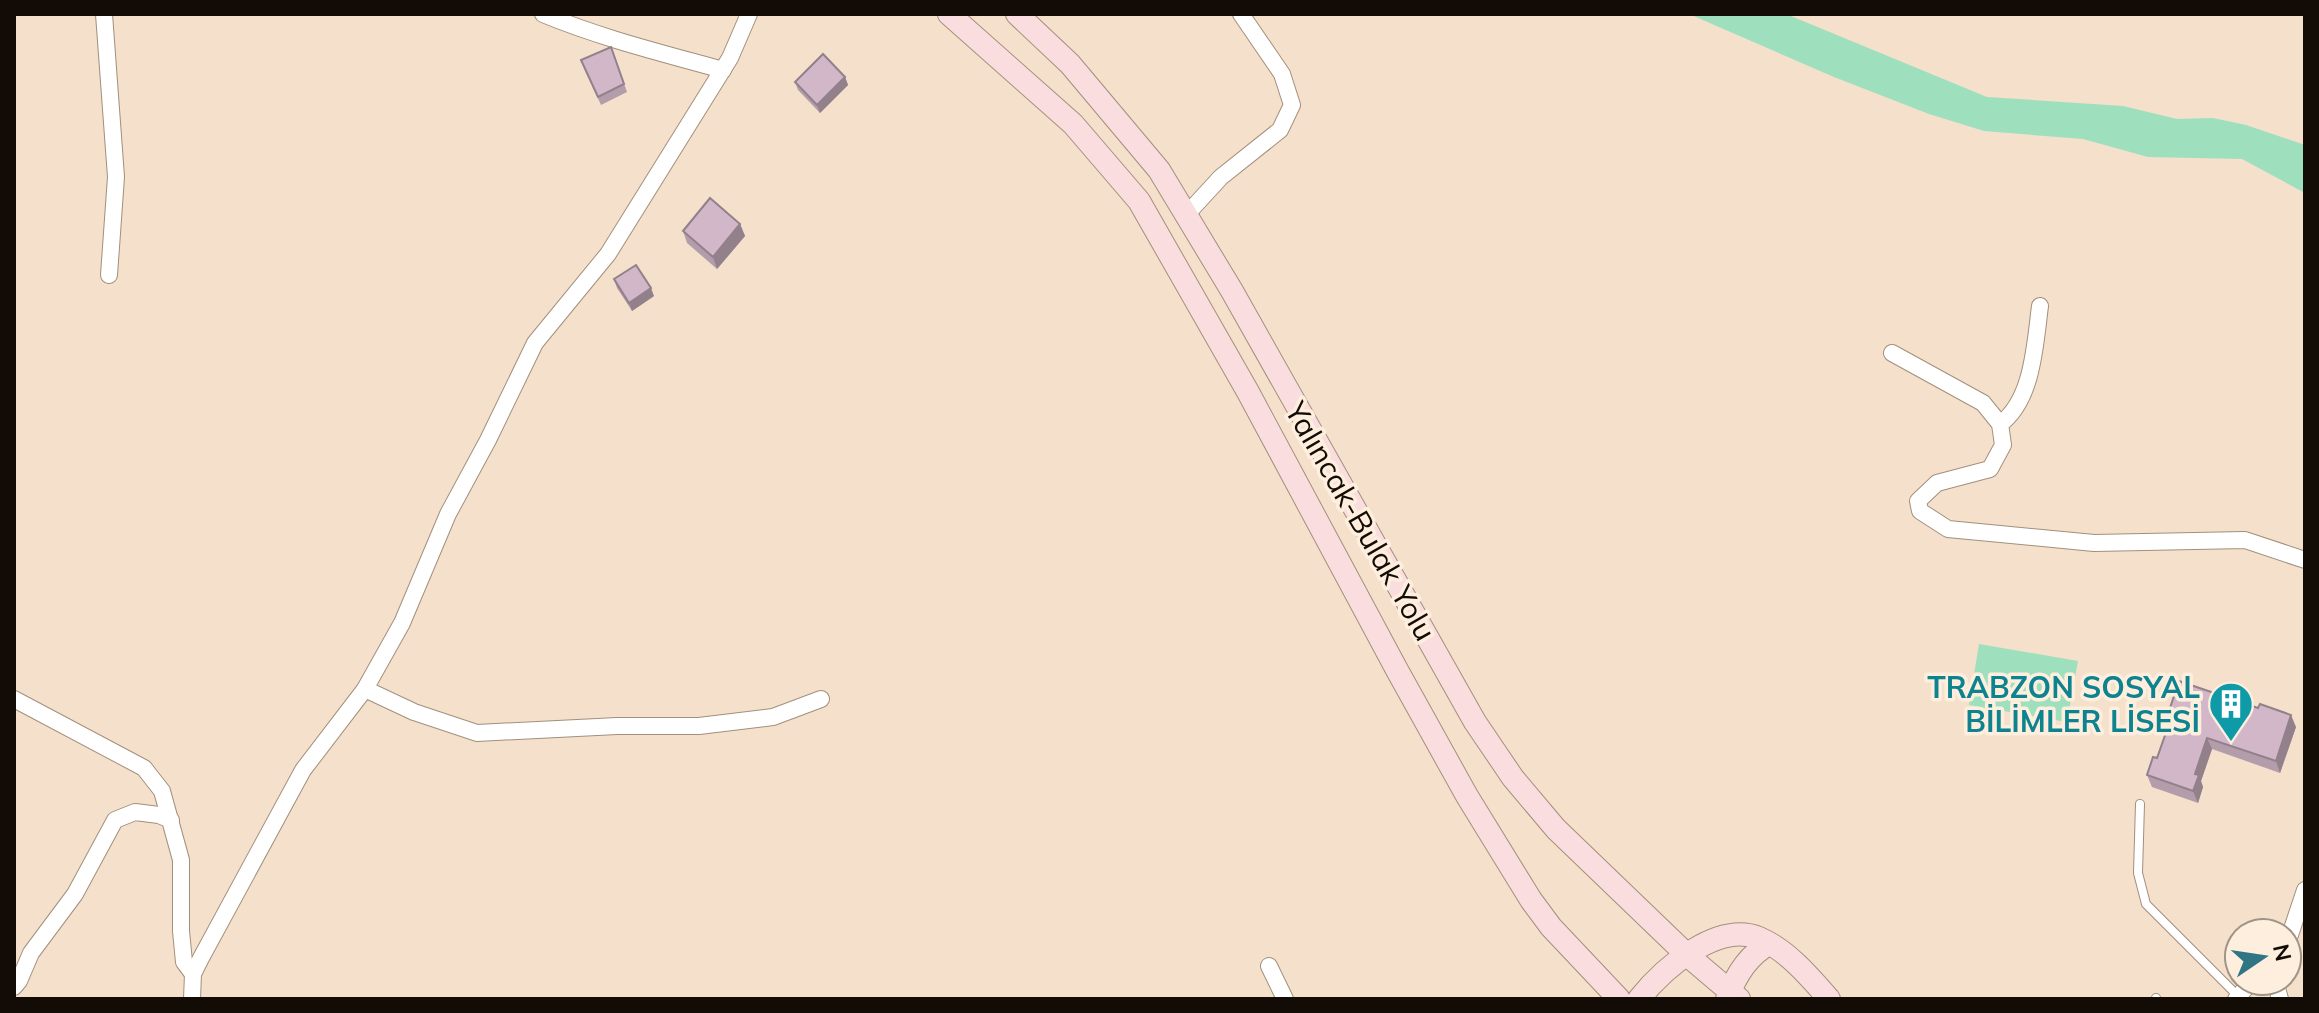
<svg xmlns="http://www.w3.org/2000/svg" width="2319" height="1013" font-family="Mulish,sans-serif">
  <rect width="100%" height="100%" fill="#f4e0cb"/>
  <!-- green -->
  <g fill="#9edfbe">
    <path d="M1689 14H1786L1987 97 2123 106 2177 119 2213 118 2246 125 2305 145V193L2242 159 2148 157 2083 139 1984 131 1929 114 1834 77Z"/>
    <path d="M1979 644 2078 661 2067 722 1969 705Z"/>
  </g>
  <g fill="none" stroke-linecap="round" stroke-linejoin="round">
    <!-- lane casing -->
    <g stroke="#a2907c" stroke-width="10">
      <g id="lane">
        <path d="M2140 804 2138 873 2146 904 2238 996"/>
        <path d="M2156 999V998"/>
      </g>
    </g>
    <!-- street casing -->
    <g stroke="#a2907c" stroke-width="18">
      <g id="street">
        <path d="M104 14 116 177 109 275"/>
        <path d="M543 14C601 38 662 53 723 70"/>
        <path d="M1186 215 1221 177 1280 130 1292 105 1282 74 1241 14"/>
        <path d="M1892 353 1983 403 2000 424 2003 445 1990 469 1937 483 1918 501 1920 511 1948 529 2094 543 2245 540 2305 560"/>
        <path d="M2000 424C2033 400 2035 344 2040 306"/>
        <path d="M365 689 414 712 477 733 617 726H699L773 717 821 699"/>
        <path d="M14 699 144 768 162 791 181 860V931L184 962 193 974"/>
        <path d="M2287 939 2290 935 2305 890"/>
        <path d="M1269 966 1285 999"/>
        <path d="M2275 981 2280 999"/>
        <path d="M14 987 19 981 31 953 75 894 115 820 135 812 159 815 171 820"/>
        <path d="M192 999 193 974 201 958 303 770 365 689 402 623 448 514 488 440 535 343 608 254 730 58 749 14"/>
        <path d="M2236 999 2252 981"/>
      </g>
    </g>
    <!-- secondary casing -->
    <g stroke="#a2907c" stroke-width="24">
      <g id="secondary">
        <path d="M949 14 1073 124 1139 201 1248 392 1397 670 1467 796 1531 900 1551 927 1619 999"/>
        <path d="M1017 14 1070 64 1159 170 1232 291 1475 722 1513 778 1556 829 1686 954 1739 999"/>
        <path d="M1639 999C1663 969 1717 921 1759 938 1787 950 1810 977 1829 999"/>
        <path d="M1727 999C1735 977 1748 955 1769 944"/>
      </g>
    </g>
    <!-- lane -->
    <use href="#lane" stroke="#fff" stroke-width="8"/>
    <!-- street -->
    <use href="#street" stroke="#fff" stroke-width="16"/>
    <!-- secondary -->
    <use href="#secondary" stroke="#faddde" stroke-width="22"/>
  </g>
  <!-- wall -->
  <g fill="#b49dab">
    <path d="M611 47 627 92 601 105 584 68Z"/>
    <path d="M845 77 848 85 820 113 798 90 795 82Z"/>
    <path d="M740 224 745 236 717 269 687 243 683 231Z"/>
    <path d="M614 279 654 296 632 311 617 288Z"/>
    <path d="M2165 723 2296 727 2280 773 2212 749 2201 781 2203 787 2198 803 2152 787 2147 775 2157 758 2167 730Z"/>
  </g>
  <!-- shaded-wall -->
  <g fill="#92808b">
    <path d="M845 77 848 85 820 113 817 105Z"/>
    <path d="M740 224 745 236 717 269 713 257Z"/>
    <path d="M651 288 654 296 632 311 629 303Z"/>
    <path d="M2291 715 2296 727 2280 773 2276 761Z"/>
    <path d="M2207 738 2212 749 2201 781 2203 787 2198 803 2193 791 2195 774Z"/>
  </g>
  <!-- building -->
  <g fill="#d1b7c7" stroke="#92808b" stroke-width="2">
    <path d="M611 47 624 84 598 97 581 60Z"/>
    <path d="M823 54 845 77 817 105 795 82Z"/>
    <path d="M710 198 740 224 713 257 683 231Z"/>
    <path d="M636 265 651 288 629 303 614 279Z"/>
    <path d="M2179 681 2258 708 2260 704 2291 715 2276 761 2207 738 2195 774 2199 775 2193 791 2147 775 2153 757 2157 758 2169 724 2165 723Z"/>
  </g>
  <!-- icons -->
  <defs>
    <g id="building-pin" transform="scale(2.3)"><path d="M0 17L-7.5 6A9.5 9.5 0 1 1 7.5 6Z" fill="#0f9aa8" stroke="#feeedd"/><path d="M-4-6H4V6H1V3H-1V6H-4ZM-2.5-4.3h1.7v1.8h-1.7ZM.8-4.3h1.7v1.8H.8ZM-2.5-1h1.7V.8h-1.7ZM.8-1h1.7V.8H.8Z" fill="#fff"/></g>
  </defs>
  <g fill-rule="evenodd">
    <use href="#building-pin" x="2231" y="704"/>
  </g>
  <g text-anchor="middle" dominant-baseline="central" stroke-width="7" stroke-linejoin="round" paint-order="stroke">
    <!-- street labels -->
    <g font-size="30" fill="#130c06" stroke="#feeedd">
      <text transform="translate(1361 521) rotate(60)">Yalıncak-Bulak Yolu</text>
    </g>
    <!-- culture labels -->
    <g font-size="30" font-weight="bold" fill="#0d838f" stroke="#feeedd" text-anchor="end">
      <text x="2200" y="687">TRABZON SOSYAL<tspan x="2200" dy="34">BİLİMLER LİSESİ</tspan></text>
    </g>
  </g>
  <!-- border -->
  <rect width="2319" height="1013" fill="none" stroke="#130c06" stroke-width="32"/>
  <!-- north arrow -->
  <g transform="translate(2263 957) rotate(77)"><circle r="38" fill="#feeedd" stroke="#a09487" stroke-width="2"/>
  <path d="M0-6L14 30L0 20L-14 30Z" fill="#307584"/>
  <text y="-12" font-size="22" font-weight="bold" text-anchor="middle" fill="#130c06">N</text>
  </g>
</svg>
